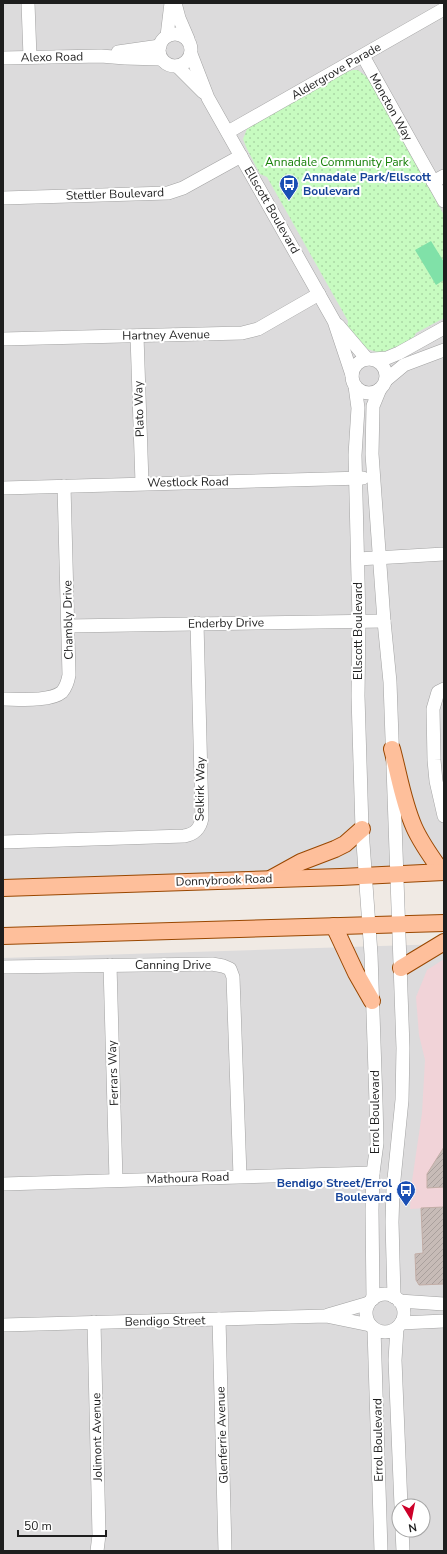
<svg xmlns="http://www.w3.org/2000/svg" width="447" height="1554" font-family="'Nunito Sans',sans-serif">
  <defs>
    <pattern id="park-dots" width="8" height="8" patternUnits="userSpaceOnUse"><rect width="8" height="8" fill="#c7fbc0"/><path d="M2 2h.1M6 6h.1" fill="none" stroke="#aad7a5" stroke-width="1.8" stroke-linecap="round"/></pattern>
    <pattern id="building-hatch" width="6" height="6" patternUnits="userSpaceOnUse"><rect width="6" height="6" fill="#c7bbb7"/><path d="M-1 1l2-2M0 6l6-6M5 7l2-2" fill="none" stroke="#aaa09d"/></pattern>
  </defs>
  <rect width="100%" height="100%" fill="#f0eae4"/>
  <!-- residential -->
  <g fill="#dcdbdc" fill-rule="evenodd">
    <rect x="3" y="3" width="441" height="876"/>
    <path d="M444 944V1551H3V958ZM399 1506H423V1530H399Z"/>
  </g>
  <!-- commercial -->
  <path fill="#f1d3d8" d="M444 959V1207L410 1209 411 1188 422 1113 425 1060 419 1035 416 997 427 970Z"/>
  <!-- park -->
  <path fill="url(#park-dots)" d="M353 70H358L368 78 444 215V318L416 333 412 340 384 352H377L367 349 347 329 348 321 267 177 260 174 247 149 243 139 247 129 253 124 346 72Z"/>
  <!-- pitch -->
  <path fill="#80e1a8" d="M431 241 444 262V280L436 285 415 250Z"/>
  <!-- building -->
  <g fill="url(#building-hatch)" stroke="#c2ada6">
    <path d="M444 1147V1187L427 1188V1174Z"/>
    <path d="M444 1207V1284L419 1285 416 1280 415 1254 423 1253 421 1208Z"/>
  </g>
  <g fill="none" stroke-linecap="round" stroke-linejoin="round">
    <!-- minor casing -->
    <g stroke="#a2a2a2" stroke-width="14">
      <g id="minor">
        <path d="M28 3 30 57"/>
        <path d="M175 3 179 18 188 39"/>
        <circle cx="175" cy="50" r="16"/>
        <path d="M167 36 171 3"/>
        <path d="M118 52 160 46"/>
        <path d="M191 54 208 98 334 321 352 375"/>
        <path d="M363 56 444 201"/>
        <path d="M3 58 101 56 125 58 161 59"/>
        <path d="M177 66 203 92"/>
        <path d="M228 132 444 9"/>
        <path d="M433 182 444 176"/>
        <path d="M3 198 168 193 183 188 241 156"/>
        <path d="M338 325 367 359"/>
        <path d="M137 336 142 483"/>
        <path d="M3 339 242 333 258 329 319 294"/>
        <path d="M373 359 387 358 399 353 444 328"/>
        <circle cx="369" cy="376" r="17"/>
        <path d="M386 380 404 365 444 350"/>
        <path d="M355 386 358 408 355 455 359 620 358 696 362 829 371 954 376 1102 377 1143 373 1173 372 1210 373 1299"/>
        <path d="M380 389 373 406 372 454 384 621 390 682 403 1048 402 1100 393 1189 392 1222 394 1297"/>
        <path d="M3 488 363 478"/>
        <path d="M358 559 444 554"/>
        <path d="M68 626 384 621"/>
        <path d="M444 689 438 692 433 709 434 760 436 781 444 816"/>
        <path d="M3 699C18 699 50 702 62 692 66 687 68 681 69 675L64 486"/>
        <path d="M3 842 184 836C195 834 200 829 202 818L197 623"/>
        <path d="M110 965 116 1180"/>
        <path d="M3 967 212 964 223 966 230 969 233 977 240 1176"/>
        <path d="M3 1184 373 1173"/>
        <circle cx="385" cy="1313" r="19"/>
        <path d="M399 1301 444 1304"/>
        <path d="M328 1315 369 1303"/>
        <path d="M219 1319 225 1551"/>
        <path d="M94 1322 99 1535 97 1551"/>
        <path d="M401 1323 444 1321"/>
        <path d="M3 1325 326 1316 370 1325"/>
        <path d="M397 1328 395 1360 401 1506"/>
        <path d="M374 1329 381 1551"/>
        <path d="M402 1530 403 1551"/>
      </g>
    </g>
    <!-- major casing -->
    <g stroke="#994700" stroke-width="18">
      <g id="major">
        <path d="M392 749C399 775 403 802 414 827 421 843 432 858 442 872"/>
        <path d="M272 878 301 862 335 849 345 844 362 829"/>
        <path d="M3 888 341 877 444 872"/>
        <path d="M334 926 356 973 372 1001"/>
        <path d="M3 936 444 923"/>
        <path d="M401 968 444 942"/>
      </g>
    </g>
    <!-- minor -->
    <use href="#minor" stroke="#fff" stroke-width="13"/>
    <!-- major -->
    <use href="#major" stroke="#febf9b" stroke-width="16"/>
  </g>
  <!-- icons -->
  <defs>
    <g id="bus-pin" transform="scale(1)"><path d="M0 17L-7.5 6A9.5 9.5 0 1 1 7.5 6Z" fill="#1a4fb4" stroke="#fff"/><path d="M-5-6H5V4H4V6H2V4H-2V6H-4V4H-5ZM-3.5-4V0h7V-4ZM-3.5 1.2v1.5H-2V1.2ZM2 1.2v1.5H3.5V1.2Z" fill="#fff"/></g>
  </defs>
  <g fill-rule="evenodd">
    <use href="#bus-pin" x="289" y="184"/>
    <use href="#bus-pin" x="406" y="1190"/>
  </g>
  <g text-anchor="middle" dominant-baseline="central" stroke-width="4" stroke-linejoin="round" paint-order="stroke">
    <!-- street labels -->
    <g font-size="12" fill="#1e1e1e" stroke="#fff">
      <text transform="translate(52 57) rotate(-1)">Alexo Road</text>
      <text transform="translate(336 71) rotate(-30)">Aldergrove Parade</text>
      <text transform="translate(391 107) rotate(61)">Moncton Way</text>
      <text transform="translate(115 194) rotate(-2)">Stettler Boulevard</text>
      <text transform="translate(272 210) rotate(60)">Ellscott Boulevard</text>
      <text transform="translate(166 335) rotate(-1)">Hartney Avenue</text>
      <text transform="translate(139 409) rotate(-92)">Plato Way</text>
      <text transform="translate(188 482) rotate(-1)">Westlock Road</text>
      <text transform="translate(68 620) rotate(-91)">Chambly Drive</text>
      <text transform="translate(226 623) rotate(-1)">Enderby Drive</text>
      <text transform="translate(358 631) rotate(-90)">Ellscott Boulevard</text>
      <text transform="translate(200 789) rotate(-89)">Selkirk Way</text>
      <text transform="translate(224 880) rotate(-2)">Donnybrook Road</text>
      <text x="173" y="965">Canning Drive</text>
      <text transform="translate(113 1073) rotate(-92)">Ferrars Way</text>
      <text transform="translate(375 1112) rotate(-90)">Errol Boulevard</text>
      <text transform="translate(188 1178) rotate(-2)">Mathoura Road</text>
      <text transform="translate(165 1321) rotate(-1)">Bendigo Street</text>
      <text transform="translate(222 1435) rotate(-92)">Glenferrie Avenue</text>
      <text transform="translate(97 1437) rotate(-91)">Jolimont Avenue</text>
      <text transform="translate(378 1440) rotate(-91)">Errol Boulevard</text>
    </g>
    <!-- park labels -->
    <g font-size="12" fill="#178009" stroke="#fff">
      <text x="337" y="162">Annadale Community Park</text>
    </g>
    <!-- transit labels -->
    <g font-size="12" font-weight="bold" fill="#164399" stroke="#fff" text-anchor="start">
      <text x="303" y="177">Annadale Park/Ellscott<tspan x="303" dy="14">Boulevard</tspan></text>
      <text x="392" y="1183" text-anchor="end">Bendigo Street/Errol<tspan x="392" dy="14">Boulevard</tspan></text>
    </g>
  </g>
  <!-- border -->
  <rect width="447" height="1554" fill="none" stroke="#1e1e1e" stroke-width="8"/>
  <!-- north arrow -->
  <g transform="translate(411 1518) rotate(170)"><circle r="19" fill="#ffffff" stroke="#a5a5a5"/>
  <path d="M0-3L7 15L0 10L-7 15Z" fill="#cd0029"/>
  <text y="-6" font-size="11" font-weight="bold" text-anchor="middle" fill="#1e1e1e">N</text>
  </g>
  <!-- scale -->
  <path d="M18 1530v6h88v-6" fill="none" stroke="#1e1e1e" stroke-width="2"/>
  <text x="24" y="1530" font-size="12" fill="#1e1e1e" stroke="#ffffff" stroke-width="3" paint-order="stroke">50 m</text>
</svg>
